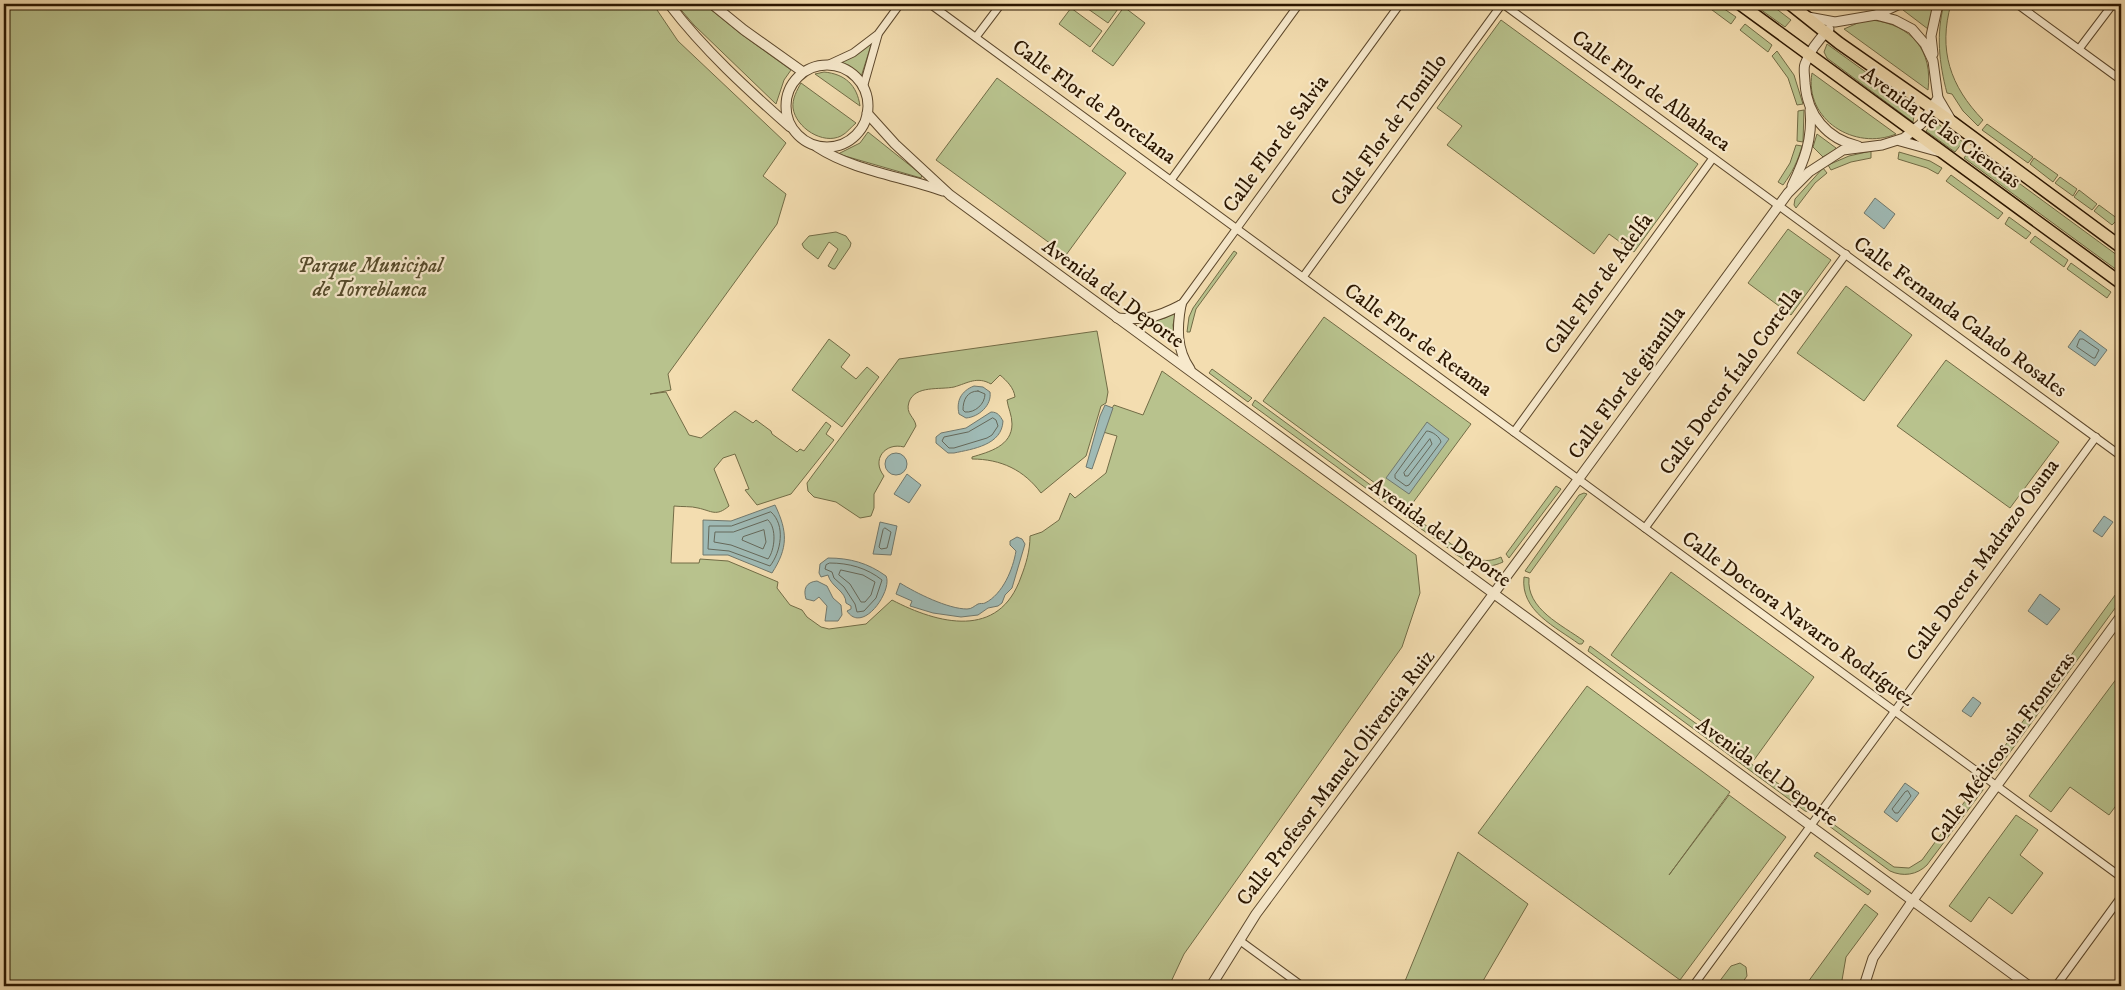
<svg xmlns="http://www.w3.org/2000/svg" width="2125" height="990" font-family="'IM FELL DW Pica',serif">
  <rect width="100%" height="100%" fill="#f3ddb0"/>
  <filter id="stains"><feTurbulence type="fractalNoise" baseFrequency=".004" numOctaves="4"/><feColorMatrix values="0 0 0 0 .2 0 0 0 0 .09 0 0 0 0 .02 0 0 0 .5 -.17"/></filter>
  <radialGradient id="worn" r=".72"><stop offset=".6" stop-color="#630" stop-opacity="0"/><stop offset="1" stop-color="#630" stop-opacity=".3"/></radialGradient>
  <!-- green -->
  <g fill="#b8c28d" stroke="#726c46">
    <path d="M4 4H653L678 41 786 143 763 176 786 194 777 224 668 374 671 390 650 394 666 392 689 435 701 438 735 411 753 423 756 420 771 431 772 434 797 452 800 449 804 451 826 422 831 426 826 434 834 440 791 494 757 505 745 490 749 489 735 454 723 458 714 469 729 506C716 517 712 511 698 508 691 506 682 507 674 506L671 563H699L700 559 728 561 778 582 777 588 790 605 802 610 807 617 821 627 829 629 866 624 892 600C938 624 999 640 1021 577 1026 564 1030 551 1030 536L1042 532 1059 520 1070 493 1075 498 1106 473 1117 436 1103 432 1108 415 1114 405 1143 415 1162 371 1416 555 1420 593 1402 647 1184 954 1169 986H4Z"/>
    <path d="M676 4H704L741 34 791 70 784 80 776 104 694 25Z"/>
    <path d="M1081 4H1116L1120 6 1108 23Z"/>
    <path d="M1704 4H1717L1736 17 1731 24Z"/>
    <path d="M1753 4H1770L1791 20 1785 27Z"/>
    <path d="M1840 4H1889L1872 8 1841 9Z"/>
    <path d="M1915 4H1934L1928 29 1903 10Z"/>
    <path d="M1944 4H1951C1938 50 1950 86 1983 120L1978 126 1963 111 1952 94 1947 93C1939 63 1936 34 1944 4Z"/>
    <path d="M1124 7 1145 23 1113 66 1092 51Z"/>
    <path d="M1071 8 1102 31 1090 47 1059 24Z"/>
    <path d="M1501 20 1698 164 1634 252 1609 234 1594 254 1447 145 1462 126 1437 108Z"/>
    <path d="M1872 20C1912 25 1933 51 1928 90L1844 29 1860 22Z"/>
    <path d="M1745 24 1772 45 1768 52 1740 30Z"/>
    <path d="M870 44 871 45 861 77 853 69 842 62Z"/>
    <path d="M1827 44 1910 104 1915 110 1913 122 1827 58 1824 52Z"/>
    <path d="M1777 51 1794 75 1803 104 1797 105 1788 78 1772 56Z"/>
    <path d="M824 72C845 74 857 85 860 106L815 74Z"/>
    <path d="M1812 73 1896 134C1855 151 1804 120 1812 73Z"/>
    <path d="M997 78 1126 173 1066 255 936 160Z"/>
    <path d="M801 83 856 123C851 127 847 133 841 136 823 145 796 128 793 108 792 99 797 90 801 83Z"/>
    <path d="M1804 110 1803 142 1797 141 1798 111Z"/>
    <path d="M1934 121 1963 142 1955 152 1926 131Z"/>
    <path d="M1987 124 2033 157 2028 163 1982 130Z"/>
    <path d="M868 132 922 175 921 178 838 154 860 143Z"/>
    <path d="M1817 134 1836 148V150L1823 157 1813 147Z"/>
    <path d="M1796 145 1802 146C1798 161 1792 173 1783 185L1778 182 1790 163Z"/>
    <path d="M1971 148 2121 258V273L1964 158Z"/>
    <path d="M1871 151V158L1851 162 1831 170 1828 165 1849 156Z"/>
    <path d="M1899 152 1930 161 1942 168 1938 174 1927 168 1898 159Z"/>
    <path d="M2034 158 2058 175 2053 182 2030 164Z"/>
    <path d="M1823 168 1827 173 1815 183 1796 208 1794 205 1795 199Z"/>
    <path d="M1951 175 2003 213 1998 219 1946 181Z"/>
    <path d="M2060 177 2077 189 2073 196 2055 183Z"/>
    <path d="M2079 190 2097 204 2092 210 2074 197Z"/>
    <path d="M2099 205 2118 219 2112 225 2094 211Z"/>
    <path d="M2009 217 2031 233 2026 239 2005 224Z"/>
    <path d="M1788 229 1831 260 1791 315 1748 283Z"/>
    <path d="M836 232 846 236 851 243 850 247 835 269H833L828 266 838 249 829 242 818 259 804 248 802 244 809 236Z"/>
    <path d="M2035 236 2068 260 2064 267 2030 242Z"/>
    <path d="M1234 251 1237 253 1196 309 1190 332H1187L1189 317 1193 308Z"/>
    <path d="M2071 263 2111 292 2107 298 2067 269Z"/>
    <path d="M1846 286 1912 335 1864 401 1797 353Z"/>
    <path d="M1176 312 1173 325 1175 345 1145 323 1165 318Z"/>
    <path d="M1324 317 1471 424 1409 508 1263 401Z"/>
    <path d="M1097 331 1108 392 1106 403 1101 406 1086 456 1041 493C1024 470 1001 459 972 459V457C989 452 1012 446 1012 424 1012 415 1008 408 1007 400L1015 397C1014 388 1007 381 1000 375L991 384C977 376 968 383 954 387 940 390 915 385 909 402 905 414 915 417 916 426L904 447C885 442 871 460 884 476L874 494V508L871 516 860 518 836 502 814 497 808 491 807 483 812 476 899 359Z"/>
    <path d="M829 339 850 355 841 367 856 379 867 367 879 377 842 427 792 390Z"/>
    <path d="M1946 360 2059 442 2010 508 1897 426Z"/>
    <path d="M1212 369 1252 398 1248 402 1209 373Z"/>
    <path d="M1255 400 1410 514 1407 518 1252 405Z"/>
    <path d="M1556 486 1561 489 1509 558 1506 554Z"/>
    <path d="M1584 493 1587 494 1530 573 1525 571 1579 495Z"/>
    <path d="M1413 516 1454 546 1451 550 1410 521Z"/>
    <path d="M1457 548C1471 558 1484 565 1501 557L1503 562C1484 571 1470 564 1454 553Z"/>
    <path d="M1671 572 1814 677 1754 760 1611 655Z"/>
    <path d="M1524 577 1529 578C1526 609 1562 625 1584 641L1582 644H1579C1556 627 1520 611 1524 577Z"/>
    <path d="M2121 587V600L1997 770 1993 772 1988 769Z"/>
    <path d="M1590 646 1813 809 1809 812 1805 811 1588 651Z"/>
    <path d="M2117 678 2121 681V717L2120 719 2121 721V799L2109 815 2070 787 2051 812 2029 796Z"/>
    <path d="M1587 686 1730 792 1669 875 1729 795 1786 837 1680 980 1478 833Z"/>
    <path d="M1979 782 1982 785 1983 790 1927 865C1917 875 1903 877 1890 871L1825 823 1826 819 1894 867 1909 868 1922 860Z"/>
    <path d="M2016 815 2038 830 2020 855 2043 873 2012 914 1989 897 1971 922 1949 906Z"/>
    <path d="M1458 852 1528 904 1480 986H1403Z"/>
    <path d="M1817 852 1871 891 1868 895 1814 856Z"/>
    <path d="M1865 904 1878 914 1846 957 1841 986H1805Z"/>
    <path d="M1740 963 1746 967 1747 976 1740 986H1716L1731 966Z"/>
  </g>
  <!-- water -->
  <g fill="#9fbab5" stroke="#71786d">
    <path d="M1875 198 1895 214 1884 229 1864 213Z"/>
    <path d="M2080 330 2107 350 2095 366 2068 347Z"/>
    <path d="M974 386 983 387 990 392C992 405 979 417 966 418L959 414C956 401 961 391 974 386Z"/>
    <path d="M1105 405 1113 408 1092 469 1086 467 1100 416Z"/>
    <path d="M991 412C998 412 1000 416 1003 421 1002 445 973 449 954 453H948L936 443V437L941 433 966 428Z"/>
    <path d="M1427 422 1449 439 1409 494 1386 478Z"/>
    <circle cx="896" cy="464" r="11"/>
    <path d="M907 474 921 485 909 503 894 494Z"/>
    <path d="M775 505C788 532 788 548 772 573L728 555H703V520L731 521Z"/>
    <path d="M2104 516 2113 522 2102 537 2093 531Z"/>
    <path d="M880 522 897 526 891 555 873 554Z"/>
    <path d="M1017 537 1022 539 1025 544 1012 588 1005 595 1002 603 998 606 988 608 978 615 961 617 933 613 910 606 912 601 896 594 900 583C916 593 948 609 967 609 972 609 974 606 978 604 980 603 983 604 985 603 1003 594 1013 569 1016 551L1010 545V541Z"/>
    <path d="M828 558C850 558 868 563 886 576 893 590 863 635 847 611L851 609V606L846 603C846 591 831 587 828 575L821 577 819 573 820 564Z"/>
    <path d="M817 581 827 586 833 598 841 605 842 615 838 621H825L827 606 819 597 814 601 806 599C803 589 806 582 817 581Z"/>
    <path d="M2040 594 2060 609 2047 625 2028 611Z"/>
    <path d="M1973 697 1981 703 1971 717 1962 711Z"/>
    <path d="M1905 783 1919 793 1897 822 1884 812Z"/>
  </g>
  <g fill="none" stroke-linecap="round" stroke-linejoin="round">
    <!-- shore -->
    <g stroke="#65685a" stroke-width="1">
      <path d="M2080 339H2083L2099 350 2095 358H2093L2077 347Z"/>
      <path d="M978 391 985 394C985 404 975 413 965 412L963 410C963 400 967 391 978 391Z"/>
      <path d="M993 418 996 420 998 426 992 435 987 438 954 448H949L942 441 944 437 968 432Z"/>
      <path d="M1427 431C1432 431 1440 437 1441 442L1409 485 1406 486 1395 478V475Z"/>
      <path d="M1430 439 1432 444 1408 476H1405L1404 473Z"/>
      <path d="M771 512C786 525 781 552 770 566L729 551 708 549 709 526H731Z"/>
      <path d="M768 520C777 528 775 550 768 559L731 545 714 542 715 532H733Z"/>
      <path d="M885 528 891 532 887 548 881 549 879 547 883 530Z"/>
      <path d="M764 530 766 542 763 549 742 540 743 537Z"/>
      <path d="M830 563C849 563 867 568 882 580L876 598 864 611 857 612 855 604 844 587 834 578 832 572 825 569 826 565Z"/>
      <path d="M841 570 863 575 875 582 871 595 865 602H861L850 584 839 575Z"/>
      <path d="M1908 791 1911 796 1898 813H1895L1892 809 1905 792Z"/>
    </g>
    <!-- minor casing -->
    <g stroke="#5d482c" stroke-width="9">
      <g id="minor">
        <path d="M930 4 2121 877"/>
        <path d="M1503 4 2121 456"/>
        <path d="M2017 4 2121 80"/>
        <path d="M976 37 1001 4"/>
        <path d="M2079 49 2113 4"/>
        <path d="M827 65 853 53 878 34 900 4"/>
        <path d="M863 88 878 35"/>
        <path d="M1171 180 1299 4"/>
        <path d="M1303 277 1502 4"/>
        <path d="M1181 305 1400 4"/>
        <path d="M1514 432 1713 158"/>
        <path d="M1645 528 1846 254"/>
        <path d="M1239 940 1302 986"/>
        <path d="M1693 986 2096 437"/>
        <path d="M2056 986 2121 897"/>
      </g>
    </g>
    <!-- tertiary casing -->
    <g stroke="#5d482c" stroke-width="11">
      <g id="tertiary">
        <path d="M669 4C704 50 747 89 790 127"/>
        <path d="M712 4 744 30 803 72"/>
        <path d="M1876 15 1900 4"/>
        <path d="M1829 29C1819 39 1810 50 1805 64 1803 69 1805 77 1805 83 1807 115 1827 139 1858 146"/>
        <path d="M1933 54 1931 36 1938 4"/>
        <circle cx="827" cy="106" r="41"/>
        <path d="M1938 98 1951 120"/>
        <path d="M867 113 895 144 950 195 2029 986"/>
        <path d="M1900 141 1940 152"/>
        <path d="M817 147C854 171 901 176 943 191"/>
        <path d="M1792 186C1804 161 1813 139 1810 110"/>
        <path d="M1181 305C1177 327 1176 349 1190 369"/>
        <path d="M1117 318C1145 320 1156 318 1181 305"/>
        <path d="M1211 986 1256 914 1569 492 1788 193 1809 172 1843 150 1882 145 1904 138 1921 124 1938 98 1933 61 1925 44 1912 29 1895 20 1876 15 1835 22 1808 17"/>
        <path d="M1864 986 1873 958 1913 900 2121 616"/>
      </g>
    </g>
    <!-- primary casing -->
    <g stroke="#2b1600" stroke-width="14">
      <g id="primary">
        <path d="M1740 4 2121 283"/>
        <path d="M1790 4 1839 43 1952 122 2121 247"/>
      </g>
    </g>
    <!-- minor -->
    <use href="#minor" stroke="#f7e9cc" stroke-width="7"/>
    <!-- tertiary -->
    <use href="#tertiary" stroke="#f7e9cc" stroke-width="9"/>
    <!-- primary -->
    <use href="#primary" stroke="#f3ddb0" stroke-width="11"/>
  </g>
  <g text-anchor="middle" dominant-baseline="central" stroke-width="4.5" stroke-linejoin="round" paint-order="stroke">
    <!-- street labels -->
    <g font-size="21" fill="#2b1600" stroke="#f7e9cc">
      <text transform="translate(1651 91) rotate(36)">Calle Flor de Albahaca</text>
      <text transform="translate(1094 102) rotate(36)">Calle Flor de Porcelana</text>
      <text transform="translate(1941 128) rotate(36)">Avenida de las Ciencias</text>
      <text transform="translate(1389 130) rotate(-54)">Calle Flor de Tomillo</text>
      <text transform="translate(1276 144) rotate(-54)">Calle Flor de Salvia</text>
      <text transform="translate(1599 284) rotate(-54)">Calle Flor de Adelfa</text>
      <text transform="translate(1113 294) rotate(36)">Avenida del Deporte</text>
      <text transform="translate(1960 317) rotate(36)">Calle Fernanda Calado Rosales</text>
      <text transform="translate(1418 340) rotate(36)">Calle Flor de Retama</text>
      <text transform="translate(1731 381) rotate(-54)">Calle Doctor Ítalo Cortella</text>
      <text transform="translate(1627 383) rotate(-54)">Calle Flor de gitanilla</text>
      <text transform="translate(1440 533) rotate(36)">Avenida del Deporte</text>
      <text transform="translate(1983 560) rotate(-54)">Calle Doctor Madrazo Osuna</text>
      <text transform="translate(1798 619) rotate(36)">Calle Doctora Navarro Rodríguez</text>
      <text transform="translate(2003 748) rotate(-54)">Calle Médicos sin Fronteras</text>
      <text transform="translate(1767 772) rotate(36)">Avenida del Deporte</text>
      <text transform="translate(1336 778) rotate(-53)">Calle Profesor Manuel Olivencia Ruiz</text>
    </g>
    <!-- park labels -->
    <g font-size="21" font-style="italic" fill="#554a2a" stroke="#f7e9cc">
      <text x="370" y="266">Parque Municipal<tspan x="370" dy="24">de Torreblanca</tspan></text>
    </g>
  </g>
  <!-- margin -->
  <rect width="2125" height="990" fill="none" stroke="#f3ddb0" stroke-width="20"/>
  <rect x="5" y="5" width="2115" height="980" fill="none" stroke="#2b1600" stroke-width="2.5"/>
  <rect x="10" y="10" width="2105" height="970" fill="none" stroke="#2b1600"/>
  <rect width="100%" height="100%" filter="url(#stains)"/>
  <rect width="100%" height="100%" fill="url(#worn)"/>
</svg>
